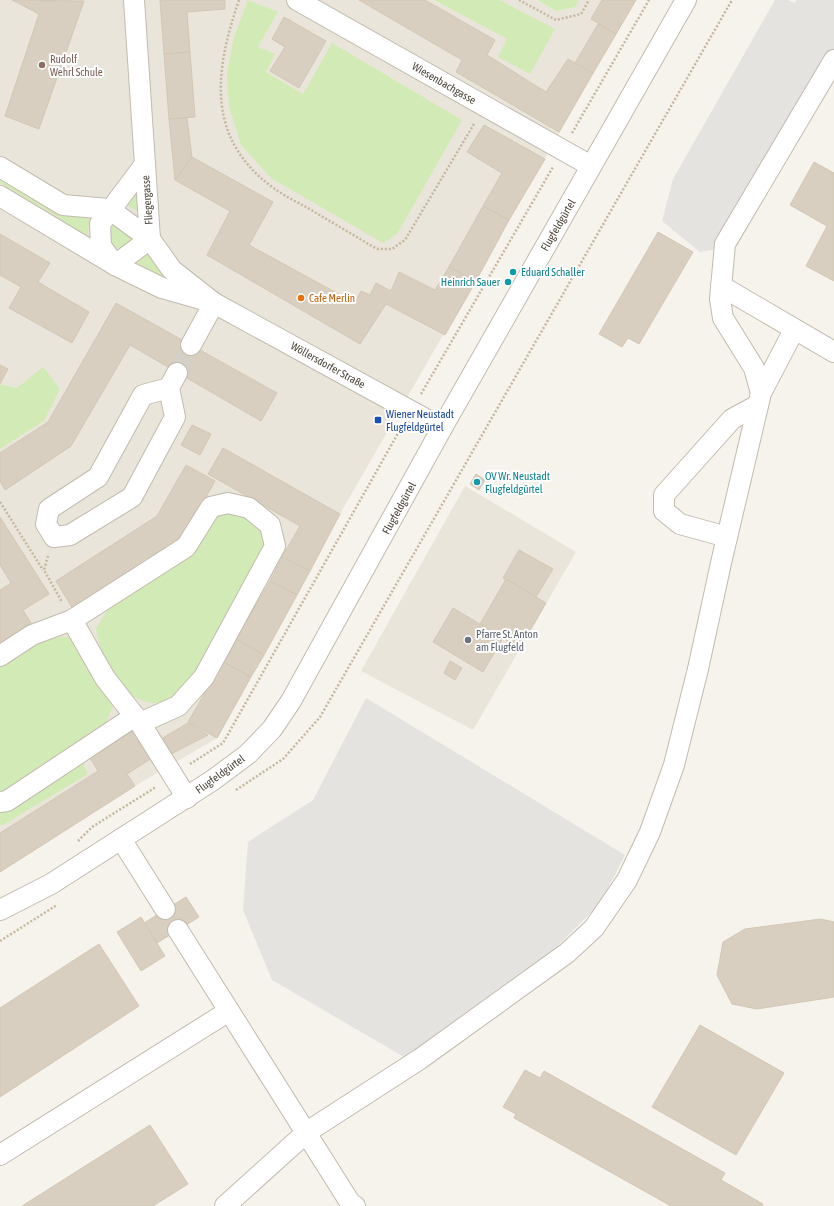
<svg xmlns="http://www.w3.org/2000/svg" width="834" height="1206" font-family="'Asap Condensed',sans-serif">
  <rect width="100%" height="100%" fill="#f6f3ec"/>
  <!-- residential -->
  <g fill="#eae5da" fill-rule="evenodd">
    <path d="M0 0H434L508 39 554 29 500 0H537L556 11 575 7 579 0H636L340 514 217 738 135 786 0 872V825H3L0 664V449L44 421 17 388 0 384ZM278 12 258 47 266 72 304 95 227 72Z"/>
    <path d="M465 486 576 552 473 730 361 671Z"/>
  </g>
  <!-- green -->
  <g fill="#d2eab5">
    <path d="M248 0 278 12 258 47 275 54 266 72 303 94 332 43 462 120 397 234 383 243 271 178 241 145 229 107 227 72 234 37Z"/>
    <path d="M434 0H500L555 29 530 74 498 57 507 39Z"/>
    <path d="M537 0H579L575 7 556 11Z"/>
    <path d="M0 176 90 217 87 237 56 216 0 183Z"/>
    <path d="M136 186 144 216 124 203Z"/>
    <path d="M109 221 136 239 121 249 111 246Z"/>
    <path d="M147 252 168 277 165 278 132 260Z"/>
    <path d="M43 367 60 389 44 421 0 449V384L17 388Z"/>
    <path d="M225 512 246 516 265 531 268 547C253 575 237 602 222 629 210 650 194 685 174 699 162 706 147 703 136 698 112 687 101 653 96 629L110 606 212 518Z"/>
    <path d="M40 637H70L113 705 104 729 75 747 88 774 3 825H0V664Z"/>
  </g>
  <!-- parking -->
  <g fill="#e5e3e0">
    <path d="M775 0H788L794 3 797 0H834V77L737 246 700 252 662 221 673 179Z"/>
    <path d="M366 698 625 855 600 904 555 948 404 1057 272 980 243 910 248 842 313 800Z"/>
  </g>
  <!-- building -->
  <g fill="#d8cfc1" stroke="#d3c7b4">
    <path d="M12 0 84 1 39 129 5 116 39 14Z"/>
    <path d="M160 0H225V9L187 12 190 52 164 54Z"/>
    <path d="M359 0H425L495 40 487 55 546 92 568 59 593 73 559 132 456 72 462 60Z"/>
    <path d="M602 0H636L616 34 591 19Z"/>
    <path d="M284 17 326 41 299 88 270 71 285 47 272 39Z"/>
    <path d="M598 24 616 34 593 73 575 63Z"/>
    <path d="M190 52 195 117 169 119 164 54Z"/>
    <path d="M187 118 192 157 175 180 169 119Z"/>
    <path d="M484 125 545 159 509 220 483 206 502 173 467 152Z"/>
    <path d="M192 157 273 202 249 245 355 303 361 291 370 295 376 283 391 291 399 272 435 290 449 267 476 281 445 335 386 304 360 344 207 255 230 211 175 180Z"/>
    <path d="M814 162 834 173V281L806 266 827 226 790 205Z"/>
    <path d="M483 206 509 220 476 281 449 267Z"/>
    <path d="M658 232 693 252 639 344 628 338 622 347 599 334Z"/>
    <path d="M0 234 50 263 38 282 89 312 72 343 9 308 21 287 0 275Z"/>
    <path d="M116 303 277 393 261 421 130 345 71 446 5 490 0 481V453L48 422Z"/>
    <path d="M0 365 8 369 0 384Z"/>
    <path d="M192 425 211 434 200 455 181 445Z"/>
    <path d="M223 448 340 514 310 571 282 557 300 526 208 474Z"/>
    <path d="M186 465 215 481 181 541 73 609 56 581 157 516Z"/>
    <path d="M476 474 485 480 479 490 470 484Z"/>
    <path d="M0 517 49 594 23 610 32 625 0 645V590L11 583 0 565Z"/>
    <path d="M519 550 553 569 536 597 503 578Z"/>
    <path d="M282 557 310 571 297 595 270 581Z"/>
    <path d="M506 579 546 603 520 648 480 624Z"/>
    <path d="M270 581 297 595 264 655 236 639Z"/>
    <path d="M453 608 503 638 483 672 433 642Z"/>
    <path d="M236 639 264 655 251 677 223 662Z"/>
    <path d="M450 661 462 668 455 680 444 673Z"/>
    <path d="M223 662 251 677 217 738 188 722Z"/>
    <path d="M188 723 208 735 171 754 161 739Z"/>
    <path d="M134 730 152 758 127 774 135 786 0 872V833L98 771 90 758Z"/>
    <path d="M186 897 199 917 157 943 144 923Z"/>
    <path d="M141 917 165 956 141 971 117 932Z"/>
    <path d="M821 919 834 922V997L757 1009 732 1004 717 975 723 942 745 929Z"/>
    <path d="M99 944 139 1006 0 1097V1008Z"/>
    <path d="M700 1025 784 1073 736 1155 652 1107Z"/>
    <path d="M525 1070 540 1078 544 1071 725 1173 721 1180 763 1204 762 1206H671L514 1118 516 1114 503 1107Z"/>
    <path d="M150 1125 188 1184 153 1206H22Z"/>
  </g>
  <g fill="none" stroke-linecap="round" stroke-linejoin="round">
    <!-- minor-tunnel -->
    <path stroke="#d4d0c8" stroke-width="20" stroke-dasharray="20 10" stroke-linecap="butt" d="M177 373 191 345"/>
    <!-- minor casing -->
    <g stroke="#c2bbae" stroke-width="22">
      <g id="minor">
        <path d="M134 0 150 239"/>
        <path d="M297 0 591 166"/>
        <path d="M0 167 63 205 109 209 150 239 172 270 214 303 442 428"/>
        <path d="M0 196 115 265 162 288 204 300"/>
        <path d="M114 264 101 246 100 224 145 164"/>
        <path d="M115 265 150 239"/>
        <path d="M721 286 834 352"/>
        <path d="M191 345 214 303"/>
        <path d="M169 388 175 417 132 497 70 535 54 537 46 524 49 509 98 477 143 395 169 388 177 373"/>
        <path d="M761 393 754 368 723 318 720 299 725 244 834 60"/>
        <path d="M727 537 680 524 664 511V495L732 419 758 405"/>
        <path d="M72 620 105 678 140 723 187 798"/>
        <path d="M0 656 32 635 72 620 186 547 211 507 228 503 249 508 270 525 275 546 204 677 178 706 140 723"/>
        <path d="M0 802 7 801 135 716"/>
        <path d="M121 839 165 909"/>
        <path d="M0 910 51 884 213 780 248 754 272 729 291 701 442 428 686 0"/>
        <path d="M178 930 351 1204 355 1206"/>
        <path d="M0 1155 229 1011"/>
        <path d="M225 1206 307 1132 420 1059 567 953 594 928 627 880 650 832 674 765 698 669 721 563 761 393 794 330"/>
      </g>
    </g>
    <!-- path -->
    <g stroke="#c4b79f" stroke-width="2.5" stroke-dasharray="2 2" stroke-linecap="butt">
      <path d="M239 0C215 70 205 137 272 187 283 195 295 201 306 207 330 221 353 235 377 249H392L405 240 474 124"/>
      <path d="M519 0 556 20 581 14 589 0"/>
      <path d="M572 133 649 0"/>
      <path d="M421 394 553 167"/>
      <path d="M0 502 43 570"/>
      <path d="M48 556 44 570 62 602"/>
      <path d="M190 764 223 743 401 428"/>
      <path d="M236 790 283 759 320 717 732 0"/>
      <path d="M78 841 92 827 156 787"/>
      <path d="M0 941 57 905"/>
    </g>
    <!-- minor -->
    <use href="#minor" stroke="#fff" stroke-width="20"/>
  </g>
  <!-- markers -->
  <circle fill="#8d6e63" stroke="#fff" stroke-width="1.5" cx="42" cy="65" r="4"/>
  <g fill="#0f9aa8" stroke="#fff" stroke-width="1.5">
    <circle cx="513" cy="272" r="4"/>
    <circle cx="508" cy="282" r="4"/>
    <circle cx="477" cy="482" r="4"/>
  </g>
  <circle fill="#e8710a" stroke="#fff" stroke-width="1.5" cx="301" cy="298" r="4"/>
  <rect fill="#1a4fb4" stroke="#fff" stroke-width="1.5" x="374" y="416" width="8" height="8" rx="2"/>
  <circle fill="#6b7280" stroke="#fff" stroke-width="1.5" cx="468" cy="640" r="4"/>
  <g text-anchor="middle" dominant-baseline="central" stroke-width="4" stroke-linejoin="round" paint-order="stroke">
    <!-- education labels -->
    <g font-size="11" fill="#785e54" stroke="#fff" text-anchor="start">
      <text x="50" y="59">Rudolf<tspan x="50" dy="13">Wehrl Schule</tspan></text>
    </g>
    <!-- street labels -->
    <g font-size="11" fill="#4b4439" stroke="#fff">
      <text transform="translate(444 83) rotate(30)">Wiesenbachgasse</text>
      <text transform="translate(147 200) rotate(-94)">Fliegergasse</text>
      <text transform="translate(558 225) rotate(-60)">Flugfeldgürtel</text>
      <text transform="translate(328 365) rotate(29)">Wöllersdorfer Straße</text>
      <text transform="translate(399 508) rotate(-61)">Flugfeldgürtel</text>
      <text transform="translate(220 774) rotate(-36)">Flugfeldgürtel</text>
    </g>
    <!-- culture labels -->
    <g font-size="11" fill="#0d838f" stroke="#fff" text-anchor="start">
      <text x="521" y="272">Eduard Schaller</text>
      <text x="500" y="282" text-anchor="end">Heinrich Sauer</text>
      <text x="485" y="476">OV Wr. Neustadt<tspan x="485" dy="13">Flugfeldgürtel</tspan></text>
    </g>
    <!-- food labels -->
    <g font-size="11" fill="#c56008" stroke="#fff" text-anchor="start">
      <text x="309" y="298">Cafe Merlin</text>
    </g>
    <!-- transit labels -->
    <g font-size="11" fill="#164399" stroke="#fff" text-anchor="start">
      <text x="386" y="414">Wiener Neustadt<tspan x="386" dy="13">Flugfeldgürtel</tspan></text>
    </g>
    <!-- worship labels -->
    <g font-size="11" fill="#5b616d" stroke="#fff" text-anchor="start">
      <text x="476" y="634">Pfarre St. Anton<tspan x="476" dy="13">am Flugfeld</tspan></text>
    </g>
  </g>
</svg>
